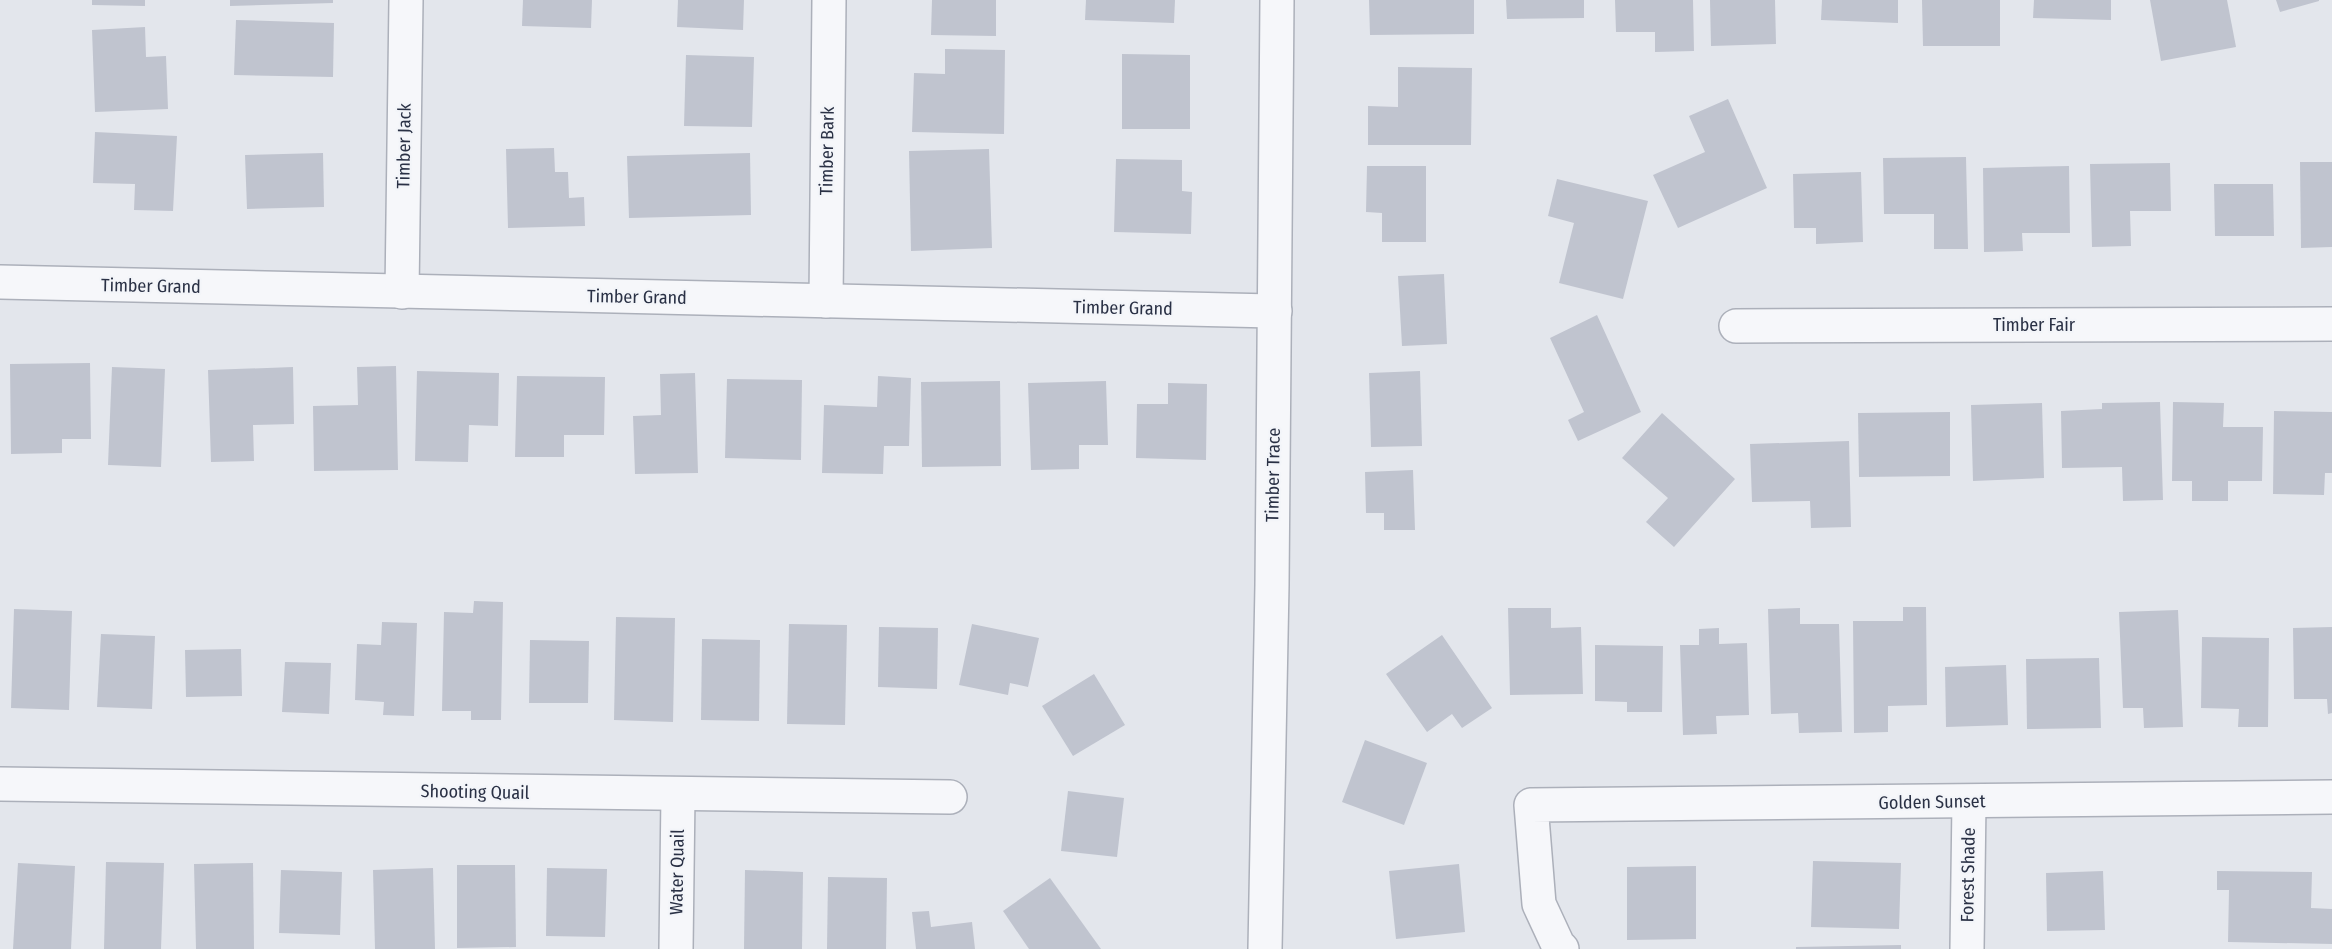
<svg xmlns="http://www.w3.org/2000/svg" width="2332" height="949" font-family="'Fira Sans Condensed',sans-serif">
  <rect width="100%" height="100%" fill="#e3e6ec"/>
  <!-- building -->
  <g fill="#c0c4cf">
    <path d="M92 0H145V6L92 5Z"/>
    <path d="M230 0H333V3L230 6Z"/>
    <path d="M523 0H592L591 28 522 26Z"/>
    <path d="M678 0H744L743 30 677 27Z"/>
    <path d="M932 0H996V36L931 35Z"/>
    <path d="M1086 0H1175L1174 23 1085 20Z"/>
    <path d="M1369 0H1474V34L1370 35Z"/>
    <path d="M1506 0H1584V18L1507 19Z"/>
    <path d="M1615 0H1693L1694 51 1655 52V32H1616Z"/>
    <path d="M1710 0H1775L1776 44 1711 46Z"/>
    <path d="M1822 0H1898V23L1821 20Z"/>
    <path d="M1922 0H2000V46H1923Z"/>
    <path d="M2034 0H2111V20L2033 18Z"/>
    <path d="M2150 0H2227L2236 47 2161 61Z"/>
    <path d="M2276 0H2319V1L2280 12Z"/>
    <path d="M236 20 334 23 333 77 234 75Z"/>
    <path d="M145 27 146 57 166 56 168 109 95 112 92 30Z"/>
    <path d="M945 49 1005 50 1004 134 912 132 914 73 945 74Z"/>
    <path d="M1122 54 1190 55V129H1122Z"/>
    <path d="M686 55 754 57 752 127 684 126Z"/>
    <path d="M1398 67 1472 68 1471 145H1368V106L1398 107Z"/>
    <path d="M1728 99 1767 188 1678 228 1653 175 1705 152 1689 116Z"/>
    <path d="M95 132 177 136 173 211 134 210 135 184 93 183Z"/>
    <path d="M554 148 555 172H568L569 198 584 197 585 226 508 228 506 149Z"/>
    <path d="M989 149 992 248 911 251 909 151Z"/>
    <path d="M323 153 324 207 247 209 245 155Z"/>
    <path d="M750 153 751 215 629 218 627 156Z"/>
    <path d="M1966 157 1968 249H1934V214H1884L1883 158Z"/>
    <path d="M1116 159 1182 160V191L1192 192 1191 234 1114 232Z"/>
    <path d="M2300 162H2332V247L2301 248Z"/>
    <path d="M2170 163 2171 211H2130L2131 246 2092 247 2090 164Z"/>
    <path d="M1367 166H1426V242H1382V213L1366 212Z"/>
    <path d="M2069 166 2070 233H2022L2023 251 1984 252 1983 168Z"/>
    <path d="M1861 172 1863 242 1816 244V228H1794L1793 174Z"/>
    <path d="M1557 179 1648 201 1623 299 1559 283 1574 223 1548 216Z"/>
    <path d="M2214 184H2273L2274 236H2215Z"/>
    <path d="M1444 274 1447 344 1402 346 1398 276Z"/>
    <path d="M1597 315 1641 412 1578 441 1568 420 1584 412 1550 338Z"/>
    <path d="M90 363 91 439H62V453L11 454 10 364Z"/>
    <path d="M396 366 398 470 314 471 313 406 358 405 357 367Z"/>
    <path d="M112 367 165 369 161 467 108 465Z"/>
    <path d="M293 367 294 424 253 425 254 461 211 462 208 370Z"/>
    <path d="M417 371 499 373 498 426 469 425 468 462 415 461Z"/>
    <path d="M1420 371 1422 446 1371 447 1369 373Z"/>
    <path d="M695 373 698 473 635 474 633 416 661 415 660 374Z"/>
    <path d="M517 376 605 377 604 435H564V457H515Z"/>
    <path d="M878 376 911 378 909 446H884L883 474 822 473 824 405 877 407Z"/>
    <path d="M727 379 802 380 801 460 725 458Z"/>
    <path d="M1000 381 1001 466 922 467 921 382Z"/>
    <path d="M1106 381 1108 445H1079V469L1031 470 1028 383Z"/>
    <path d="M1168 383 1207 384 1206 460 1136 458 1137 404H1168Z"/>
    <path d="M2160 402 2163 500 2123 501 2122 467 2062 468 2061 411 2102 409V403Z"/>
    <path d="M2173 402 2224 403 2223 427H2263L2262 481H2228V501H2192V481H2172Z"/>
    <path d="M2042 403 2044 478 1973 481 1971 405Z"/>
    <path d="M2274 411 2332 412V473H2325L2324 495 2273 494Z"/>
    <path d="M1950 412V476L1859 477 1858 413Z"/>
    <path d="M1662 413 1735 479 1674 547 1646 522 1668 498 1622 458Z"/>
    <path d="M1849 441 1851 527 1811 528 1810 501 1752 502 1750 444Z"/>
    <path d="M1413 470 1415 530H1384V513H1366L1365 472Z"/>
    <path d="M474 601 503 602 501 720H471V711H442L444 612 473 613Z"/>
    <path d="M1903 607H1926L1927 705 1888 706V732L1854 733 1853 621H1903Z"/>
    <path d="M1508 608H1551V628L1581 627 1583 694 1510 695Z"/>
    <path d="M1800 608V624H1839L1842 732 1799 733 1798 713 1771 714 1768 609Z"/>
    <path d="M14 609 72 611 69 710 11 708Z"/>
    <path d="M2178 610 2183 727 2144 728 2143 708H2123L2119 612Z"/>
    <path d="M616 617 675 618 673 722 614 720Z"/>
    <path d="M382 622 417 623 414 716 383 715 384 702 355 700 357 644 381 645Z"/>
    <path d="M789 624 847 625 845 725 787 724Z"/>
    <path d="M972 624 1039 638 1028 687 1010 683 1008 695 959 685Z"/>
    <path d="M879 627 938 628 937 689 878 687Z"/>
    <path d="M2332 627V713L2328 714 2327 699H2294L2293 628Z"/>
    <path d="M1719 628V644L1747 643 1749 715 1716 716 1717 734 1683 735 1680 645H1699V629Z"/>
    <path d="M101 634 155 636 152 709 97 707Z"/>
    <path d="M1442 635 1492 708 1462 728 1452 714 1427 732 1386 674Z"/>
    <path d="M2202 637 2269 638 2268 727H2238L2239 709 2201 708Z"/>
    <path d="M702 639 760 640 759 721 701 720Z"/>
    <path d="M530 640 589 641 588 703H529Z"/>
    <path d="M1595 645 1663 646 1662 712H1627V702L1595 701Z"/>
    <path d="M241 649 242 696 186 697 185 650Z"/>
    <path d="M2099 658 2101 728 2027 729 2026 659Z"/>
    <path d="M285 662 331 663 329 714 282 712Z"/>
    <path d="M2006 665 2008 725 1946 727 1945 667Z"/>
    <path d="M1094 674 1125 725 1073 756 1042 706Z"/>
    <path d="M1365 740 1427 763 1404 825 1342 802Z"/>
    <path d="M1068 791 1124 798 1117 857 1061 851Z"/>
    <path d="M1813 861 1901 863 1899 929 1811 927Z"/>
    <path d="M106 862 164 863 161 949H104Z"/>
    <path d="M18 863 75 866 71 949H13Z"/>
    <path d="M253 863 254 949H196L194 864Z"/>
    <path d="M1459 864 1465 932 1396 939 1389 871Z"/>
    <path d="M457 865H515L516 947 457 948Z"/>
    <path d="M1696 866V939L1627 940V867Z"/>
    <path d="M433 868 435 949H375L373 870Z"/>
    <path d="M547 868 607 869 605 937 546 936Z"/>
    <path d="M281 870 342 872 340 935 279 933Z"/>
    <path d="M745 870 803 872 802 949H744Z"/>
    <path d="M2103 871 2105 930 2047 931 2046 873Z"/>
    <path d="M2217 871 2312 872 2311 908 2332 909V944L2228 942 2229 890H2217Z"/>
    <path d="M828 877 887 878 886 949H827Z"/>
    <path d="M1050 878 1101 949H1029L1003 911Z"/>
    <path d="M929 911 931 927 972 922 975 949H916L912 912Z"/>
    <path d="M1901 945V949H1796V947Z"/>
  </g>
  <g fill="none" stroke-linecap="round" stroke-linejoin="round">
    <!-- minor casing -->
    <g stroke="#acb0ba" stroke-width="36">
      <g id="minor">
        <path d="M0 282 1275 311"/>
        <path d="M402 292 406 0"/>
        <path d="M826 301 829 0"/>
        <path d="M1736 326 2332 324"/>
        <path d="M0 784 950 797"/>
        <path d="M676 949 678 795"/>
        <path d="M1265 949 1272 585 1277 0"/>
        <path d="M1562 949 1558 945 1539 904 1531 805 2332 797"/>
        <path d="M1967 949 1969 802"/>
      </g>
    </g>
    <!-- minor -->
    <use href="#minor" stroke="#f6f7fa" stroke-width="33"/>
  </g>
  <g text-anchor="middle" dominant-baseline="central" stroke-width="4.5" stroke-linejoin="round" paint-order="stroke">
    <!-- street labels -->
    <g font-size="18" fill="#2a3145" stroke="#f3f5f9">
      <text transform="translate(404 146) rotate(-89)">Timber Jack</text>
      <text transform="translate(827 151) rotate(-89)">Timber Bark</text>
      <text transform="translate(151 286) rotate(1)">Timber Grand</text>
      <text transform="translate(637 297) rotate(1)">Timber Grand</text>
      <text transform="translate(1123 308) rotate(1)">Timber Grand</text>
      <text x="2034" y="325">Timber Fair</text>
      <text transform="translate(1273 475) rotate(-89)">Timber Trace</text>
      <text transform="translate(475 792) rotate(1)">Shooting Quail</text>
      <text transform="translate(1932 802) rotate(-1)">Golden Sunset</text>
      <text transform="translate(677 872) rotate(-89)">Water Quail</text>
      <text transform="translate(1968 875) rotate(-89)">Forest Shade</text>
    </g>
  </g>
</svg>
